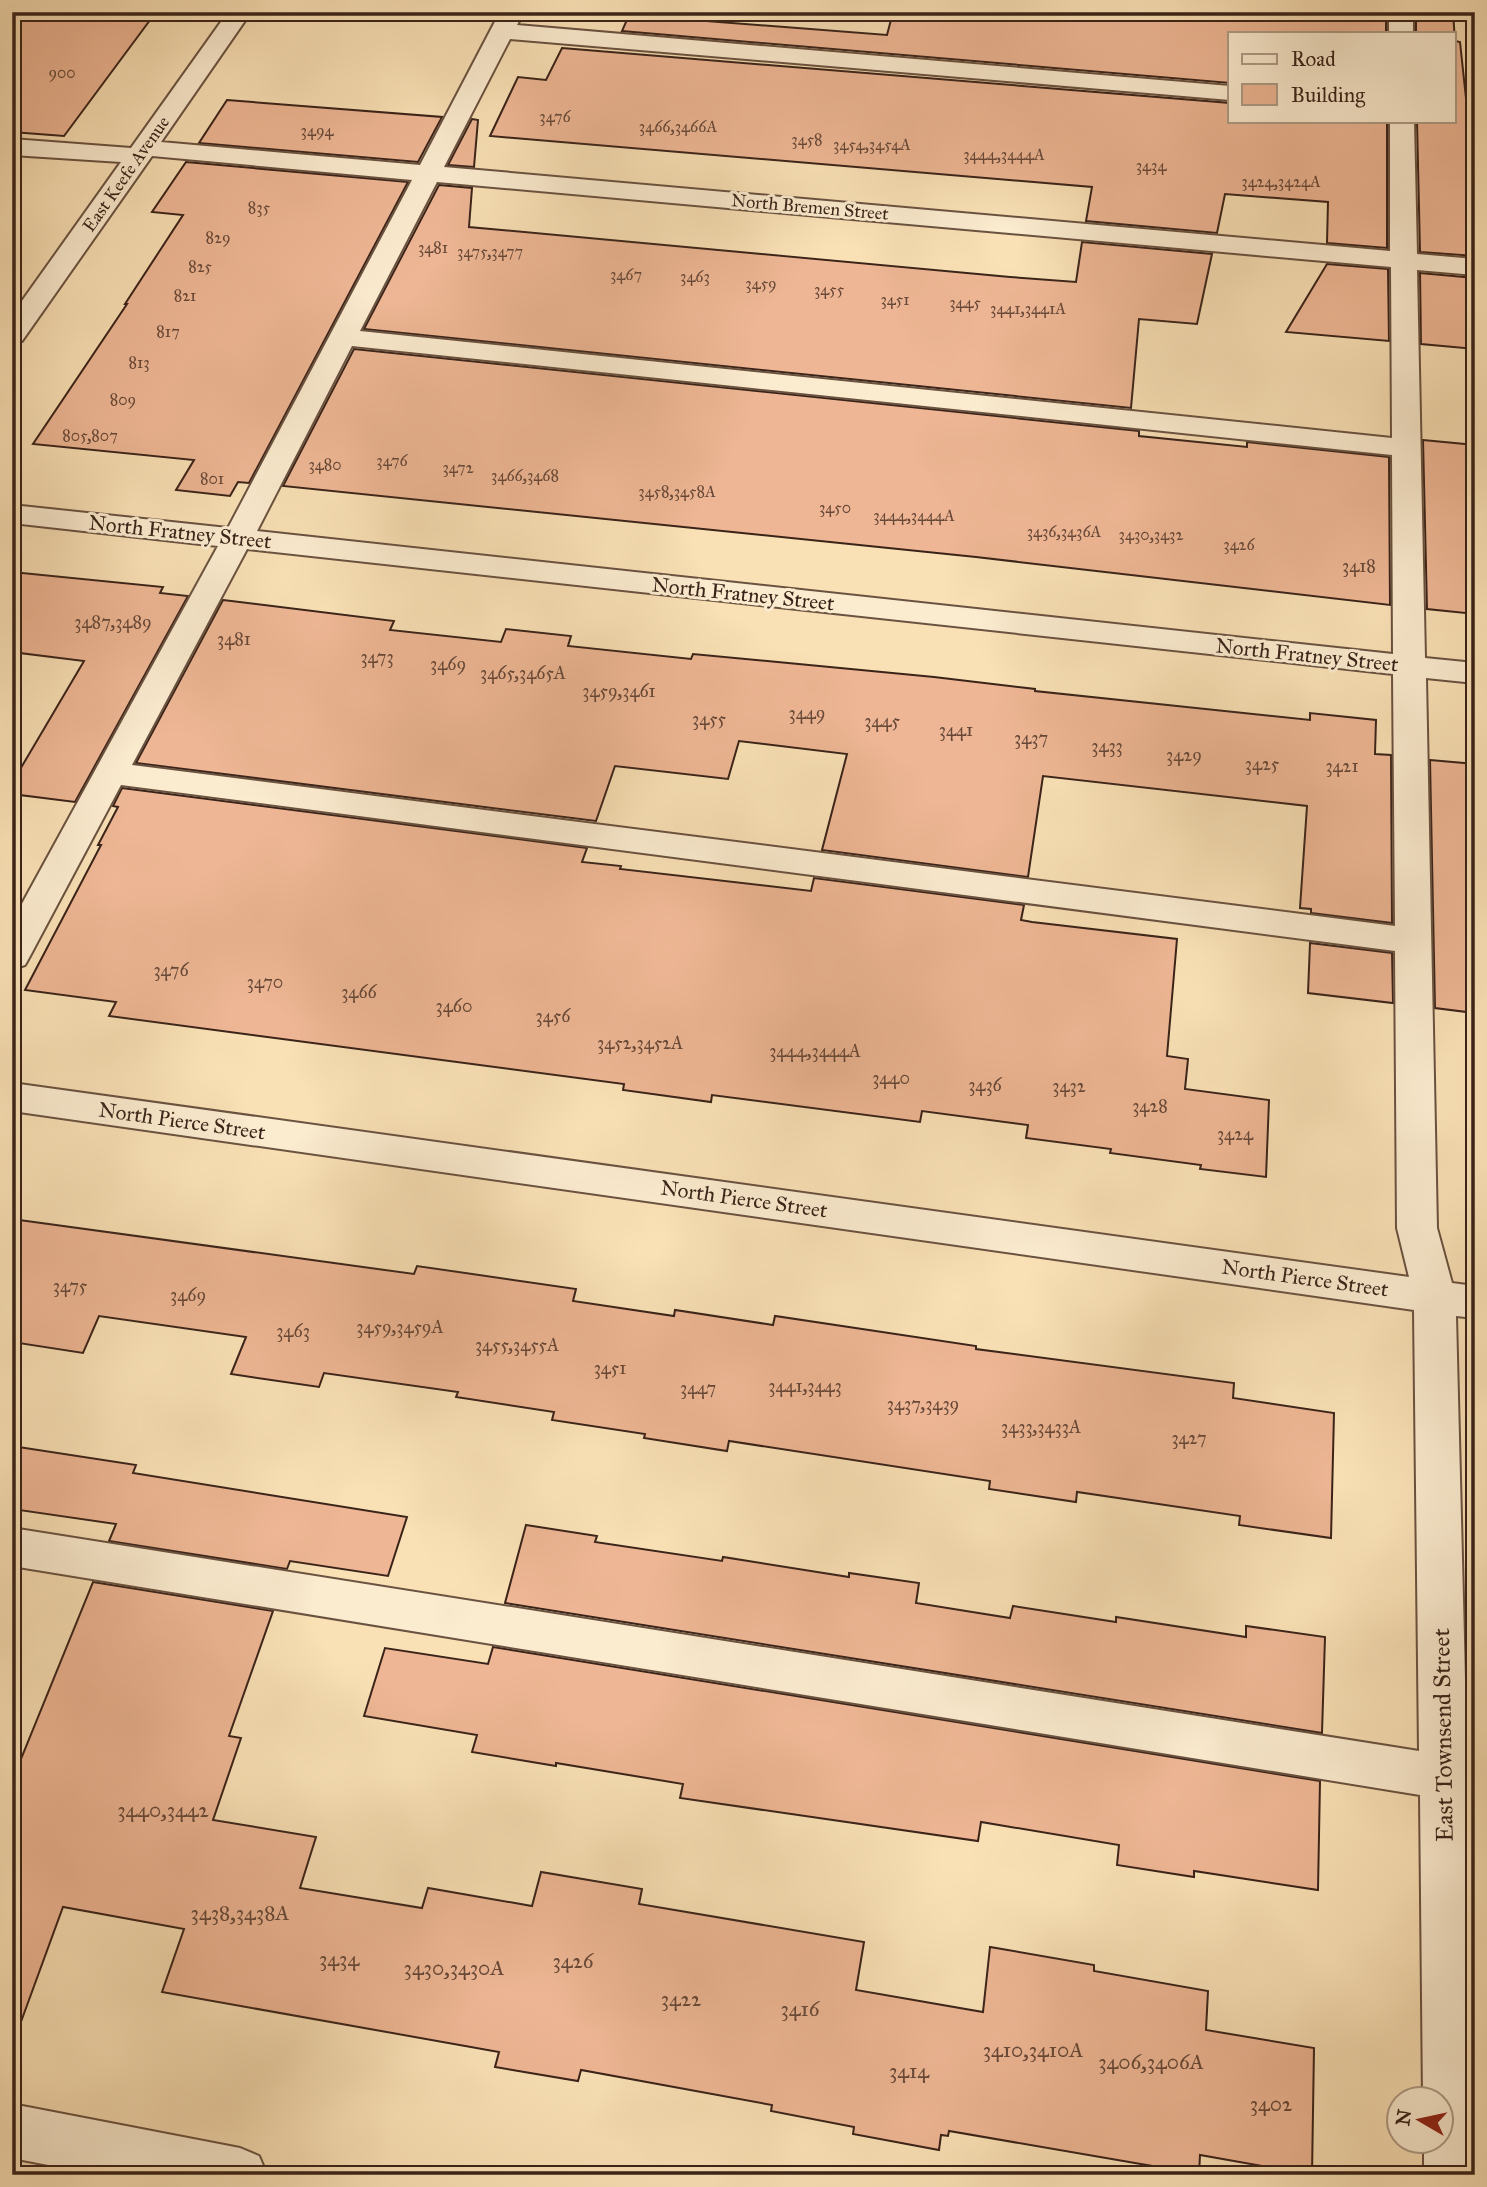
<svg xmlns="http://www.w3.org/2000/svg" width="1487" height="2187" font-family="'IM FELL Great Primer',serif">
  <rect width="100%" height="100%" fill="#f9e0b5"/>
  <filter id="stains"><feTurbulence type="fractalNoise" baseFrequency=".00286" numOctaves="4"/><feColorMatrix values="0 0 0 0 .2 0 0 0 0 .09 0 0 0 0 .02 0 0 0 .5 -.17"/></filter>
  <radialGradient id="worn" r=".72"><stop offset=".6" stop-color="#630" stop-opacity="0"/><stop offset="1" stop-color="#630" stop-opacity=".3"/></radialGradient>
  <!-- building -->
  <g fill="#eeb694" stroke="#3a2319" stroke-width="2">
    <path d="M12 12H156L64 136 12 132Z"/>
    <path d="M893 12H1386V33H1230V83L622 31 629 15 887 35Z"/>
    <path d="M1416 12H1453L1455 41 1460 42 1470 136 1475 256 1420 252 1417 121H1454V33H1416Z"/>
    <path d="M562 48 1230 103V121H1387V248L1327 243 1328 202 1225 194 1217 233 1086 221 1092 187 490 136 518 77 546 80Z"/>
    <path d="M227 100 442 117 418 162 199 143Z"/>
    <path d="M472 119 478 120 474 167 448 165Z"/>
    <path d="M186 162 408 182 249 483 238 482 230 496 176 490 194 460 33 444 127 304H125L183 215 152 212Z"/>
    <path d="M439 185 472 188 469 227 1010 277 1076 282 1082 242 1212 254 1197 324 1139 319 1131 408 364 329Z"/>
    <path d="M1327 264 1388 269 1389 341 1286 332Z"/>
    <path d="M1420 273 1475 278V349L1421 344Z"/>
    <path d="M354 349 1139 431V436L1247 447V442L1389 457 1390 605 976 557 283 486Z"/>
    <path d="M1423 440 1475 445V614L1427 609Z"/>
    <path d="M12 572 163 587 160 593 188 596 75 802 12 794V783L84 661 12 652Z"/>
    <path d="M223 600 394 621 390 630 501 642 506 629 571 636 568 646 691 659 693 654 934 677 1035 689V691L1310 720V713L1376 720 1375 754 1391 755 1392 923 1311 913V909L1300 908 1307 806 1043 776 1028 877 822 850 847 754 739 741 728 779 615 766 596 821 136 763Z"/>
    <path d="M1430 760 1475 764V1013L1435 1008Z"/>
    <path d="M122 788 587 848 582 862 621 866 620 869 811 891 814 878 1024 905 1021 920 1032 922 1177 939 1167 1056 1188 1059 1185 1089 1269 1100 1266 1177 1200 1169 1201 1165 1110 1153 1111 1149 1026 1138 1028 1125 922 1111 920 1122 712 1095 711 1102 623 1090 624 1084 109 1016 116 1002 25 990 101 845H98L118 807 113 806Z"/>
    <path d="M1310 943 1392 953 1393 1003 1308 993Z"/>
    <path d="M12 1219 414 1274 417 1266 576 1289 573 1301 674 1316 675 1310 773 1325 775 1316 976 1346V1349L1234 1383 1233 1398 1334 1413 1331 1538 1239 1525 1240 1516 1077 1492 1076 1502 989 1489 990 1481 729 1441 727 1451 644 1438 645 1434 552 1420 554 1412 456 1397 458 1392 324 1373 319 1387 231 1374 246 1337 99 1316 83 1353 12 1342Z"/>
    <path d="M12 1446 136 1465 133 1473 407 1517 388 1576 290 1561 287 1569 109 1541 116 1524 12 1509Z"/>
    <path d="M526 1525 597 1536 595 1542 722 1561 723 1557 849 1577V1573L919 1583 916 1603 1010 1618 1013 1606 1116 1622V1617L1246 1637V1626L1325 1637 1322 1733 505 1603Z"/>
    <path d="M93 1582 273 1611 229 1736 241 1738 213 1820 316 1837 300 1888 422 1908 428 1888 532 1906 541 1872 642 1889 639 1904 864 1942 856 1990 983 2012 990 1947 1094 1965V1971L1208 1991 1206 2030 1314 2048 1312 2175 1200 2155 1199 2174 949 2131 948 2136 941 2135 939 2150 853 2134 854 2127 771 2111 772 2105 581 2070 578 2081 495 2067 499 2052 162 1992 184 1929 63 1907 18 2030 12 2029V1781Z"/>
    <path d="M493 1647 1320 1781 1318 1890 1194 1871V1877L1117 1865 1119 1845 981 1822 978 1841 680 1798 683 1784 556 1763V1766L472 1752 477 1735 364 1716 385 1648 488 1664Z"/>
  </g>
  <g fill="none" stroke-linecap="round" stroke-linejoin="round">
    <!-- minor casing -->
    <g stroke="#6a5240" stroke-width="4">
      <g id="minor">
        <path d="M228 12H251L161 142 420 165 500 12H524L517 25 1230 86V100L510 39 444 167 1390 251V121H1414L1417 254 1475 259V275L1417 270 1425 658 1475 663V683L1426 678 1437 1228 1452 1283 1475 1286V1318L1456 1316 1467 1759 1475 1760V1804L1468 1803 1475 2175H1424V2142H1442V2100H1423L1420 1795 12 1566V1528L1419 1751 1414 1310 12 1111V1083L1409 1277 1397 1228 1395 951 121 785 30 956 25 965 12 969V922L218 546 12 523V505L228 528 412 180 152 156 22 341 12 343V315L121 162 12 155V139L131 148ZM437 182 1391 267 1392 438 360 331ZM352 346 1392 455 1393 654 257 531ZM247 549 1393 674 1395 926 132 765Z"/>
        <rect x="1389" y="12" width="24" height="21"/>
        <path d="M12 2104 240 2148 259 2156 267 2175H100L12 2158Z"/>
      </g>
    </g>
    <!-- minor -->
    <use href="#minor" fill="#fbebcf" fill-rule="evenodd"/>
  </g>
  <g text-anchor="middle" dominant-baseline="central" stroke-width="6" stroke-linejoin="round" paint-order="stroke">
    <!-- far-number labels -->
    <g font-size="16" fill="#674838">
      <text x="62" y="72">900</text>
      <text x="555" y="116">3476</text>
      <text x="678" y="126">3466,3466A</text>
      <text x="317" y="130">3494</text>
      <text x="807" y="139">3458</text>
      <text x="872" y="144">3454,3454A</text>
      <text x="1004" y="154">3444,3444A</text>
      <text x="1151" y="165">3434</text>
      <text x="1281" y="181">3424,3424A</text>
      <text x="259" y="207">835</text>
      <text x="218" y="237">829</text>
      <text x="433" y="247">3481</text>
      <text x="490" y="251">3475,3477</text>
      <text x="200" y="266">825</text>
      <text x="626" y="274">3467</text>
      <text x="695" y="276">3463</text>
      <text x="761" y="283">3459</text>
      <text x="829" y="289">3455</text>
      <text x="185" y="295">821</text>
      <text x="895" y="299">3451</text>
      <text x="965" y="302">3445</text>
      <text x="1028" y="308">3441,3441A</text>
      <text x="168" y="331">817</text>
      <text x="139" y="362">813</text>
      <text x="123" y="399">809</text>
      <text x="90" y="435">805,807</text>
      <text x="392" y="460">3476</text>
      <text x="325" y="464">3480</text>
      <text x="458" y="467">3472</text>
      <text x="525" y="475">3466,3468</text>
      <text x="212" y="478">801</text>
      <text x="677" y="491">3458,3458A</text>
      <text x="835" y="507">3450</text>
      <text x="914" y="515">3444,3444A</text>
      <text x="1064" y="531">3436,3436A</text>
      <text x="1151" y="534">3430,3432</text>
      <text x="1239" y="544">3426</text>
    </g>
    <!-- far-street labels -->
    <g font-size="18" fill="#3a2319" stroke="#fbebcf">
      <text transform="translate(126 174) rotate(-55)">East Keefe Avenue</text>
      <text transform="translate(810 207) rotate(5)">North Bremen Street</text>
    </g>
    <!-- number labels -->
    <g font-size="18" fill="#674838">
      <text x="1359" y="566">3418</text>
      <text x="113" y="622">3487,3489</text>
      <text x="234" y="639">3481</text>
      <text x="377" y="657">3473</text>
      <text x="448" y="664">3469</text>
      <text x="523" y="673">3465,3465A</text>
      <text x="619" y="691">3459,3461</text>
      <text x="807" y="713">3449</text>
      <text x="709" y="719">3455</text>
      <text x="882" y="721">3445</text>
      <text x="956" y="730">3441</text>
      <text x="1031" y="738">3437</text>
      <text x="1107" y="746">3433</text>
      <text x="1184" y="755">3429</text>
      <text x="1262" y="764">3425</text>
      <text x="1342" y="766">3421</text>
      <text x="171" y="970">3476</text>
      <text x="265" y="982">3470</text>
      <text x="359" y="992">3466</text>
      <text x="454" y="1006">3460</text>
      <text x="553" y="1016">3456</text>
      <text x="640" y="1043">3452,3452A</text>
      <text x="815" y="1051">3444,3444A</text>
      <text x="891" y="1078">3440</text>
      <text x="985" y="1085">3436</text>
      <text x="1069" y="1086">3432</text>
      <text x="1150" y="1106">3428</text>
      <text x="1235" y="1134">3424</text>
      <text x="70" y="1286">3475</text>
      <text x="188" y="1295">3469</text>
      <text x="400" y="1327">3459,3459A</text>
      <text x="293" y="1331">3463</text>
      <text x="517" y="1345">3455,3455A</text>
      <text x="610" y="1368">3451</text>
      <text x="805" y="1386">3441,3443</text>
      <text x="698" y="1388">3447</text>
      <text x="923" y="1404">3437,3439</text>
      <text x="1041" y="1427">3433,3433A</text>
      <text x="1189" y="1438">3427</text>
    </g>
    <!-- street labels -->
    <g font-size="21" fill="#3a2319" stroke="#fbebcf">
      <text transform="translate(180 532) rotate(6)">North Fratney Street</text>
      <text transform="translate(743 594) rotate(6)">North Fratney Street</text>
      <text transform="translate(1307 655) rotate(6)">North Fratney Street</text>
      <text transform="translate(182 1121) rotate(8)">North Pierce Street</text>
      <text transform="translate(744 1199) rotate(8)">North Pierce Street</text>
      <text transform="translate(1305 1278) rotate(8)">North Pierce Street</text>
    </g>
    <!-- near-number labels -->
    <g font-size="21" fill="#674838">
      <text x="163" y="1810">3440,3442</text>
      <text x="240" y="1913">3438,3438A</text>
      <text x="339" y="1959">3434</text>
      <text x="573" y="1961">3426</text>
      <text x="454" y="1968">3430,3430A</text>
      <text x="681" y="1999">3422</text>
      <text x="800" y="2009">3416</text>
      <text x="1033" y="2050">3410,3410A</text>
      <text x="1151" y="2062">3406,3406A</text>
      <text x="909" y="2071">3414</text>
      <text x="1271" y="2104">3402</text>
    </g>
    <!-- near-street labels -->
    <g font-size="24" fill="#3a2319" stroke="#fbebcf">
      <text transform="translate(1443 1735) rotate(-91)">East Townsend Street</text>
    </g>
  </g>
  <!-- margin -->
  <rect width="1487" height="2187" fill="none" stroke="#f9e0b5" stroke-width="42"/>
  <rect x="14" y="14" width="1459" height="2159" fill="none" stroke="#3a2319" stroke-width="3.5"/>
  <rect x="21" y="21" width="1445" height="2145" fill="none" stroke="#3a2319" stroke-width="2"/>
  <!-- legend -->
  <rect x="1228" y="32" width="228" height="91" fill="#fbebcf" stroke="#ae9b86" stroke-width="2"/>
  <rect x="1242" y="54" width="35" height="10" fill="#fbebcf" stroke="#ae9b86" stroke-width="2"/>
  <text x="1291" y="66" font-size="21" fill="#3a2319">Road</text>
  <rect x="1242" y="84" width="35" height="21" fill="#eeb694" stroke="#ae9b86" stroke-width="2"/>
  <text x="1291" y="102" font-size="21" fill="#3a2319">Building</text>
  <!-- north arrow -->
  <g transform="translate(1420 2120) rotate(279)"><circle r="33" fill="#fbebcf" stroke="#ae9b86" stroke-width="2"/>
  <path d="M0-5L12 26L0 18L-12 26Z" fill="#8f2418"/>
  <text y="-10" font-size="19" font-weight="bold" text-anchor="middle" fill="#3a2319">N</text>
  </g>
  <rect width="100%" height="100%" filter="url(#stains)"/>
  <rect width="100%" height="100%" fill="url(#worn)"/>
</svg>
